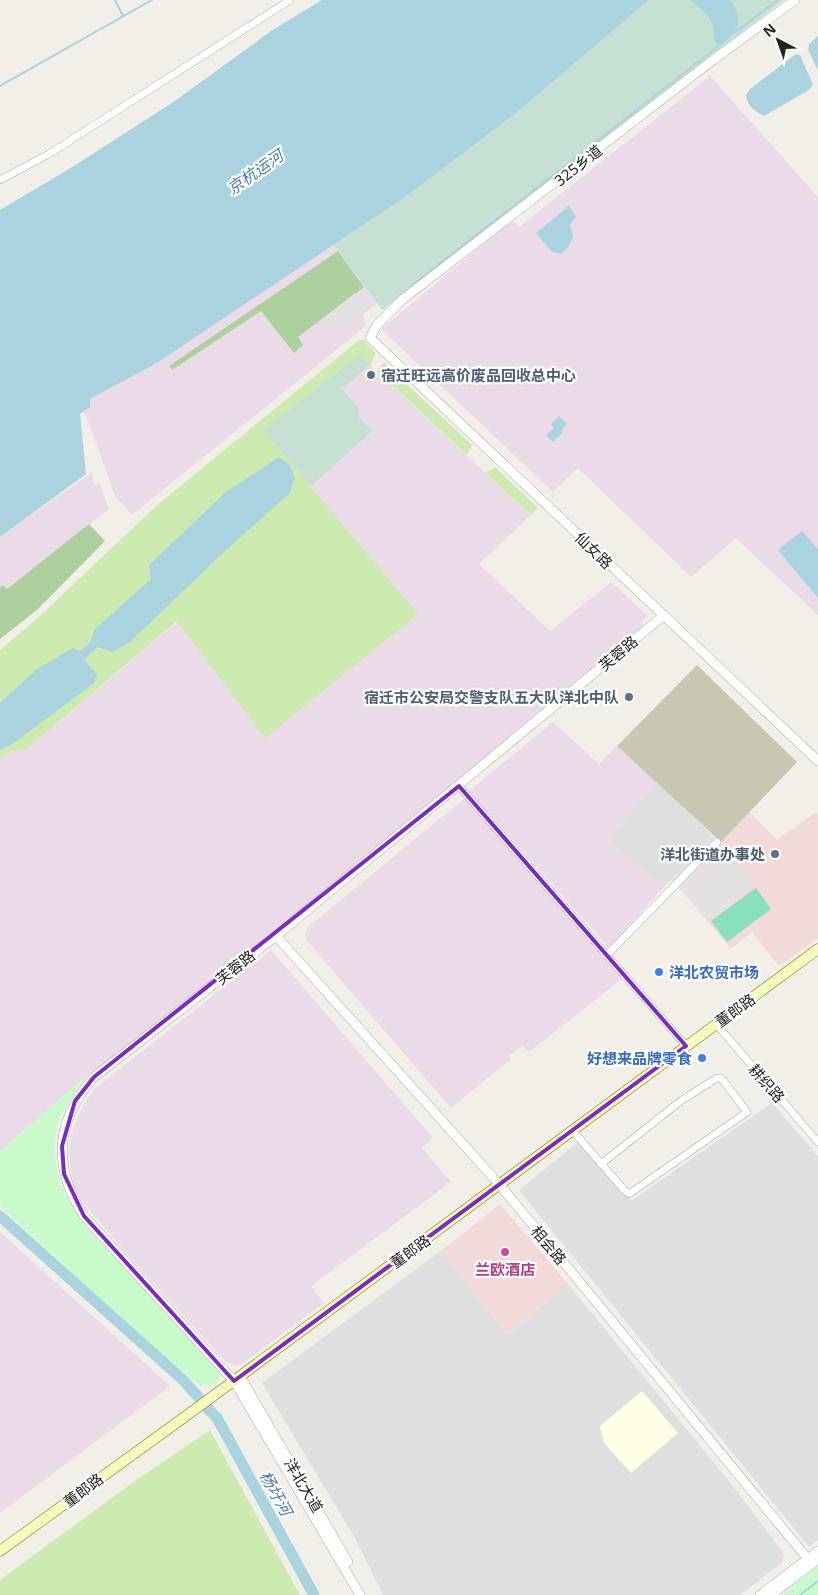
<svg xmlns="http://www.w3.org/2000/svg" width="818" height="1595" font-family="'Noto Sans','Noto Sans SC',sans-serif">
  <rect width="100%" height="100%" fill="#f2efe9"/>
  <!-- residential -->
  <g fill="#e0dfdf">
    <path d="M657 782 712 835 662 889 607 839Z"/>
    <path d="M772 1103 818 1156V1540L809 1547 519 1190 578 1142 631 1201Z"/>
    <path d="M442 1250 507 1335 568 1284 732 1485 782 1551 784 1556 782 1563 740 1595H383L355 1538 262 1383Z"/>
  </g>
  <!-- commercial -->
  <g fill="#f2dad9">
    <path d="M749 812 777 840 816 812 818 815V938L779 966 752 932 731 949 683 892 727 850 721 842Z"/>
    <path d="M500 1204 568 1284 507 1335 442 1250Z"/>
  </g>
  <!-- industrial -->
  <g fill="#ebdbe8">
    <path d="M710 76 818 197V615L736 538 691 577 578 468 553 492 381 329 512 220 519 227Z"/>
    <path d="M334 245 377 304 363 314 366 326 132 515 115 496 84 410 90 407V399L157 363Z"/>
    <path d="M359 355 531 515 479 564 550 631 611 582 648 616 642 621 644 626 461 780 266 938 94 1074 92 1071 0 1151V759L7 753 28 748 178 621 418 615 263 430Z"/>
    <path d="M92 472 94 486 100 484 109 509 7 589 3 585 0 587V537Z"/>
    <path d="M553 722 599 764 617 746 657 782 607 839 662 889 609 948 469 791Z"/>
    <path d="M465 798 622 979 529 1052 523 1046 509 1055 511 1059 451 1108 308 942 305 934 308 927Z"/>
    <path d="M271 950 433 1138 422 1148 451 1182 311 1286 324 1303 242 1364 235 1366 225 1361 119 1245 81 1200 74 1189 69 1156 71 1134 83 1106 93 1090Z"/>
    <path d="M0 1232 170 1386 0 1513Z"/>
  </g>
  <!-- education -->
  <path fill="#ffffe5" d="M642 1391 678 1433 631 1473 604 1443 600 1426Z"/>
  <!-- construction -->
  <path fill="#c7c7b4" d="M697 665 797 762 721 842 617 746Z"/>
  <!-- grass -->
  <g fill="#cdebb0">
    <path d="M359 340H363L376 354 370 365 359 355 263 430 418 614 265 738 177 621 28 748 7 753 0 759V650L43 613 156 506Z"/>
    <path d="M384 363 472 445 467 455 377 371Z"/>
    <path d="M496 468 538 508 531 515 485 472Z"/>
    <path d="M210 1430 300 1595H0V1580L132 1483Z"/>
  </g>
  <!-- forest -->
  <g fill="#add19e">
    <path d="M338 251 364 287 298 337 303 345 294 353 261 311 172 370 169 366Z"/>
    <path d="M89 524 105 541 37 610 0 639V587L3 585 7 589Z"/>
  </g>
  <!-- wetland -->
  <g fill="#c6e0d4">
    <path d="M649 0H784L382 310 334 245 404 198 515 114Z"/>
    <path d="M359 355 370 365 342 389 358 407 359 418 372 431 311 486 263 430Z"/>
  </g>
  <!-- park -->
  <g fill="#c8facc">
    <path d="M86 1076C75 1093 60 1111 56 1132 45 1198 102 1242 142 1284 169 1313 193 1344 220 1372L218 1383 201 1386 158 1352 0 1206V1151Z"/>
    <path d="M818 1566V1595H781Z"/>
  </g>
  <!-- pitch -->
  <path fill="#88e0be" d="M756 888 771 909 727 942 711 921Z"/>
  <!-- parking -->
  <g fill="#e2e2e2">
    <path d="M355 293 368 310 339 333 326 316Z"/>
    <path d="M712 835 727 850 683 892 671 879Z"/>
    <path d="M729 852 755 886 709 921 686 893Z"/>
  </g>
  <!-- water -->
  <g fill="#aad3df">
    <path d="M322 0H649L515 114 404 198 157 363 90 399V407L80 414 86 474 0 537V210L74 166 175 101 271 31Z"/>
    <path d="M691 0H730C744 20 739 31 721 45L716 43C712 36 715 30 712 24 708 12 699 8 691 0Z"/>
    <path d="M818 36V70L808 50 809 44Z"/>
    <path d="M796 54 800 55 813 85 809 90 764 116C754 111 747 106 746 95L750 89Z"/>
    <path d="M569 206 576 217 570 225 573 237 568 247 561 254 552 252 536 233Z"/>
    <path d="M559 416 567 424 562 430 563 432 553 442 546 435 554 428 551 424Z"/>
    <path d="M279 457 289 464 295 478 290 493 225 551 130 642 113 652 97 647 84 660 97 674 94 683 14 743 0 750V703L37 669 73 648 80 651 90 643 95 629 151 579 149 565 226 492Z"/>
    <path d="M802 531 818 549V598L778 550Z"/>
  </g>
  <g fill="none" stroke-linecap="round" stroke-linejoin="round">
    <!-- stream -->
    <g stroke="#aad3df" stroke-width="2">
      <path d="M115 0 123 16"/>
      <path d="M734 33 778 0"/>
      <path d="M0 86 152 0"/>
      <path d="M410 287 721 44"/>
      <path d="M800 1595 818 1581"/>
    </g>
    <!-- river -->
    <g stroke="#aad3df" stroke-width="11">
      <path d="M0 1216 183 1380 200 1399"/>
      <path d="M207 1408 217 1418 314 1595"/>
    </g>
    <!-- minor casing -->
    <g stroke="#a9a9a9" stroke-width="8">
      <g id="minor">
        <path d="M0 180 49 154 290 0"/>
        <path d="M459 786 686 1046"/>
        <path d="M607 955 717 842"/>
        <path d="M716 1024 818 1142"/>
        <path d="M572 1130 625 1191 629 1194 747 1112 721 1078H717L682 1100 601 1164"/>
      </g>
    </g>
    <!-- tertiary casing -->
    <g stroke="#a9a9a9" stroke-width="10">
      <g id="tertiary">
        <path d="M795 0 713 60 403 299 376 326 370 338 818 761"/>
        <path d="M276 936 499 1184 812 1564"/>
        <path d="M240 1376 348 1562"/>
        <path d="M360 1595 234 1381 84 1216C52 1167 55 1121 94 1077L276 936 663 616"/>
        <path d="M760 1595 818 1551"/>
        <path d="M771 1595 818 1559"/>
      </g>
    </g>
    <!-- secondary casing -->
    <g stroke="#707d05" stroke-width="11">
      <path id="secondary" d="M0 1551 201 1405 818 949"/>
    </g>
    <!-- minor -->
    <use href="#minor" stroke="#fff" stroke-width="7"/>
    <!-- tertiary -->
    <use href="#tertiary" stroke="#fff" stroke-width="9"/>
    <!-- secondary -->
    <use href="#secondary" stroke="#f7fabf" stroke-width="10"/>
  </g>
  <!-- marked area -->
  <path fill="none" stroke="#7b2cbf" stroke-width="4" stroke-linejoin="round" d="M459 786 686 1046 234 1381 84 1216 64 1174 62 1146 75 1101 94 1077Z"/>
  <!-- markers -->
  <g fill="#5c6f8a" stroke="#fff" stroke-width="2">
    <circle cx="371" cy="375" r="5"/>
    <circle cx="629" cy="697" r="5"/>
    <circle cx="775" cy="854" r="5"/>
  </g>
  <g fill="#3f7fe0" stroke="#fff" stroke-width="2">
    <circle cx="659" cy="972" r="5"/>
    <circle cx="702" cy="1058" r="5"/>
  </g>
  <circle fill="#d1479c" stroke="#fff" stroke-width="2" cx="505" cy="1252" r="5"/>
  <g text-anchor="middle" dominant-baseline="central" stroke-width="4.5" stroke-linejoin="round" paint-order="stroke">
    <!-- street labels -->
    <g font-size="15" fill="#222" stroke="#fff">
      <text transform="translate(578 165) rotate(-38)">325乡道</text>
      <text transform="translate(594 550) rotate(44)">仙女路</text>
      <text transform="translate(618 653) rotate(-40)">芙蓉路</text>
      <text transform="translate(235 967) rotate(-38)">芙蓉路</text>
      <text transform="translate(735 1010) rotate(-36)">董郎路</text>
      <text transform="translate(767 1083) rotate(49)">耕织路</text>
      <text transform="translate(549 1245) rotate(50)">相会路</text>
      <text transform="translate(410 1251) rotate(-36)">董郎路</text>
      <text transform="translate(304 1485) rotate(59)">洋北大道</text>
      <text transform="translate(83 1490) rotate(-37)">董郎路</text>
    </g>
    <!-- service labels -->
    <g font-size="15" font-weight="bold" fill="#4e5e75" stroke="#fff" text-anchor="end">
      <text x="381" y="375" text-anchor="start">宿迁旺远高价废品回收总中心</text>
      <text x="619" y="697">宿迁市公安局交警支队五大队洋北中队</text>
      <text x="765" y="854">洋北街道办事处</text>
    </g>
    <!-- shop labels -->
    <g font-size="15" font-weight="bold" fill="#366cbe" stroke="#fff" text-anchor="start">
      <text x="669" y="972">洋北农贸市场</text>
      <text x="692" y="1058" text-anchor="end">好想来品牌零食</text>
    </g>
    <!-- hotel labels -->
    <g font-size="15" font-weight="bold" fill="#b23c85" stroke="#fff">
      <text x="505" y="1269">兰欧酒店</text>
    </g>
    <!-- water labels -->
    <g font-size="16" font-style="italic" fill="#4a7aab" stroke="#fff">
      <text transform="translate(255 172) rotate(-35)">京杭运河</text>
      <text transform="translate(276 1493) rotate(61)">杨圩河</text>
    </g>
  </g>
  <!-- north arrow -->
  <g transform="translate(778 40) rotate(319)" stroke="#ffffff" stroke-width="4" paint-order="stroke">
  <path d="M0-4L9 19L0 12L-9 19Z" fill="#222222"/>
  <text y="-8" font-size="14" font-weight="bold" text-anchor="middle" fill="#222222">N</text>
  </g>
</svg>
